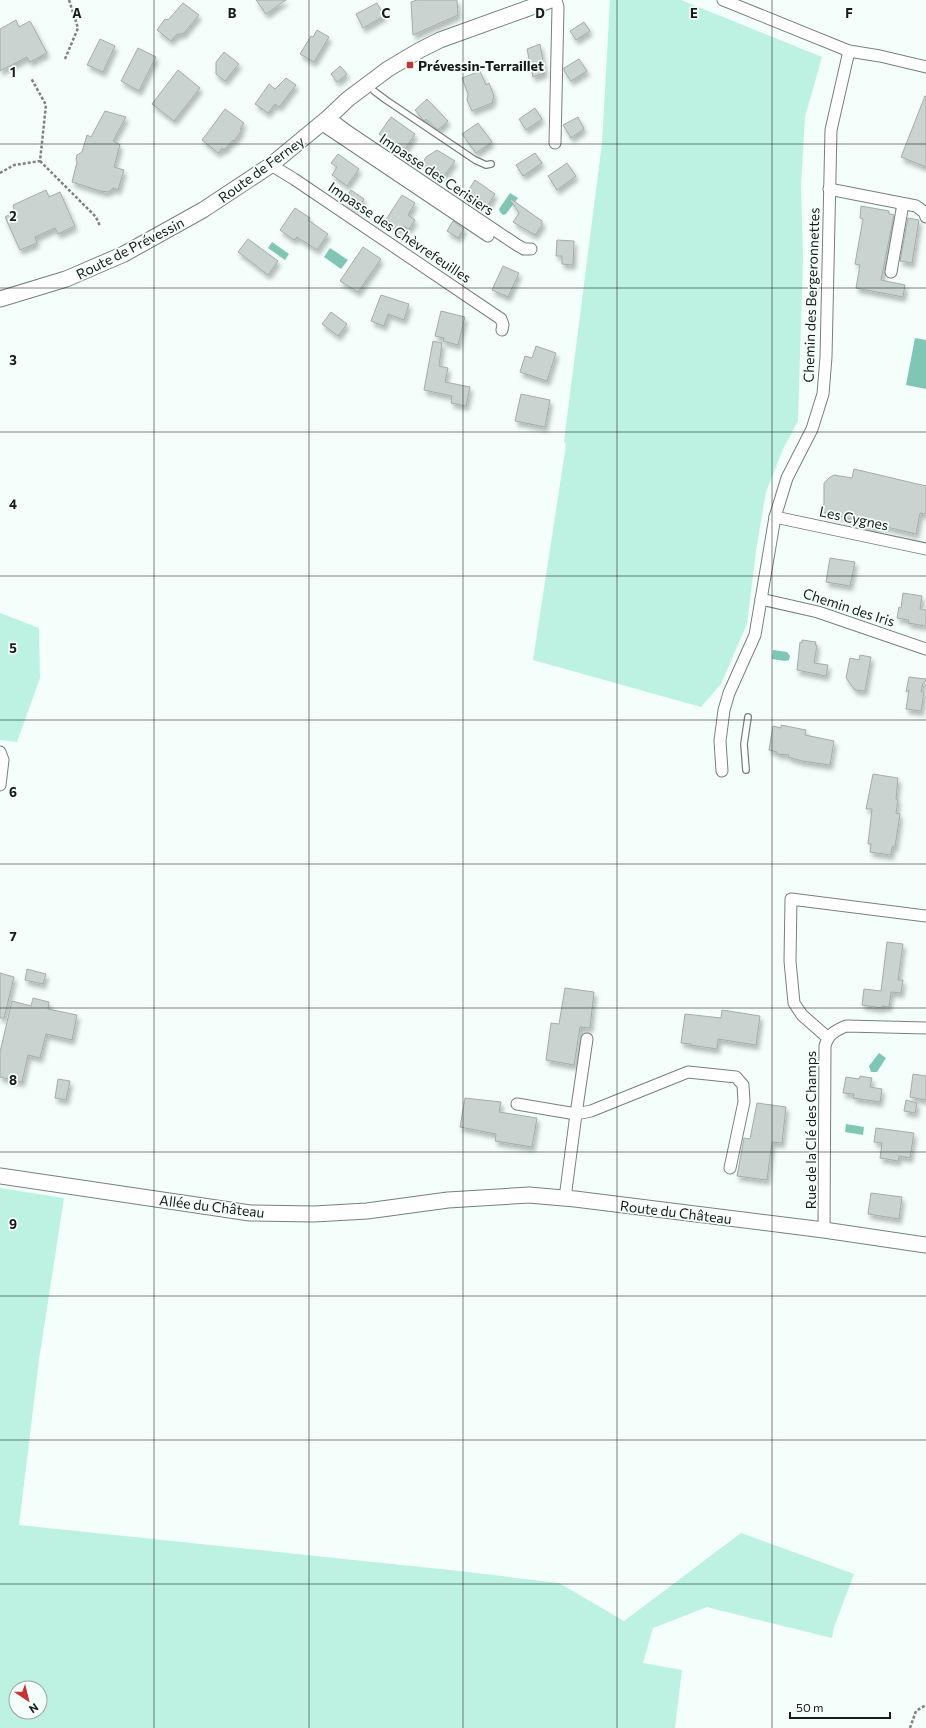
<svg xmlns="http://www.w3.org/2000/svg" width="926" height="1728" font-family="Commissioner,sans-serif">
  <defs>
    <filter id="shadow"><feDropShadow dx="2.5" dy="4.5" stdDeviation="2" flood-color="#0004"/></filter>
  </defs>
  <rect width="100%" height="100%" fill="#f4fefb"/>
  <!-- green -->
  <g fill="#bdf2e3" fill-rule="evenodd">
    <path d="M610 0H681L822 57 805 117 801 186 803 258 798 421 783 449 766 492 756 551 747 624 721 684 701 707 533 660 566 445 564 441 602 143Z"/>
    <path d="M0 613 39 628 40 678 17 742 0 740Z"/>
    <path d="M0 1188 64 1198 39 1360 19 1525 459 1571 559 1583 624 1621 741 1533 854 1574 834 1627 832 1638 707 1607 653 1628 643 1663 682 1670 675 1728H0ZM16 1688H40V1712H16Z"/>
  </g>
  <!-- water -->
  <g fill="#80c6b5">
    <path d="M510 193 518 198 506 214 503 215 500 212 499 209Z"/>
    <path d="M272 242 289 254 285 260 268 248Z"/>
    <path d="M330 248 348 260 341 269 324 257Z"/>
    <path d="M915 338 926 340V389L906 385Z"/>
    <path d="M773 650 787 652 790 656 789 660 785 661 772 659Z"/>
    <path d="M879 1053 886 1058 877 1072H871L869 1066Z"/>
    <path d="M846 1124 864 1127 863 1135 845 1132Z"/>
  </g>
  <!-- building -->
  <g fill="#c9d3d0" stroke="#a3adaa" filter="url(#shadow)">
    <path d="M256 0H286L266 14Z"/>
    <path d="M417 0H457L458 15 413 35 411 2Z"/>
    <path d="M183 3 199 15 184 33 176 35 171 41 157 30 165 19 168 20Z"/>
    <path d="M377 3 384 16 363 28 356 14Z"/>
    <path d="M16 20 19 27 30 21 47 53 30 62 27 57 0 71V29Z"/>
    <path d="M584 22 590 31 576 40 570 31Z"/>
    <path d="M317 30 329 37 314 62 300 54 311 36 313 37Z"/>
    <path d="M100 39 115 46 103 72 87 65Z"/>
    <path d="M540 44 545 73 533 77 527 49Z"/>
    <path d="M138 48 156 57 139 91 121 81Z"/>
    <path d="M224 52 239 64 225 81 216 74V62Z"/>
    <path d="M579 59 587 71 571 81 564 71V68Z"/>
    <path d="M340 66 347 74 337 82 331 74Z"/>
    <path d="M178 70 200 88 174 121 152 104Z"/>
    <path d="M480 71 486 85 489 83 494 96 492 103 472 111 467 100 468 94 462 78Z"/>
    <path d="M286 78 296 85 279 107 275 104 268 113 255 104 269 84 275 89Z"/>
    <path d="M925 96H926V167L901 157Z"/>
    <path d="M427 99 448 121 438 130 426 119 424 121 415 110Z"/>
    <path d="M535 108 542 119 526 130 519 119Z"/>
    <path d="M225 109 244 123 240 129 242 130 234 141 233 140 224 150 222 148 218 153 202 140Z"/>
    <path d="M105 111 126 117 113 141 120 145 114 167 124 170 118 190 113 188 108 192 100 191 72 182 77 162 76 159 77 155 82 152 87 135 91 137Z"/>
    <path d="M391 117 415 134 404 151 379 134Z"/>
    <path d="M578 117 584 129 571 138 563 125Z"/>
    <path d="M478 123 492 142 476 153 462 134Z"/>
    <path d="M437 150 455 161 444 176 432 168 430 170 422 164 426 157Z"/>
    <path d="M535 153 542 163 523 176 516 165Z"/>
    <path d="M338 154 359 169 347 186 332 175 337 167 331 163Z"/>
    <path d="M567 163 576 176 557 190 548 176Z"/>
    <path d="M475 180 495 194 488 205 468 191Z"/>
    <path d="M46 190 49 197 60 192 75 226 58 234 55 228 35 237 37 243 20 250 5 217 14 212 13 205Z"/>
    <path d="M351 190 364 199 358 209 345 201Z"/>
    <path d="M402 195 415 203 408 215 415 220 409 229 403 226 400 230 385 221Z"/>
    <path d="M511 199 542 221V225L535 235 513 222 519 213 510 200Z"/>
    <path d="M861 206 889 211V214L894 215 881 280 905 285 903 297 856 288 860 265 855 264 863 219 860 218Z"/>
    <path d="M295 208 310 218 308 220 328 234 317 250 297 237 294 240 280 230Z"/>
    <path d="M908 218 919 220 912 263 900 261Z"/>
    <path d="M453 221 464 229 458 238 447 231Z"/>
    <path d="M248 239 278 261 268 275 238 252Z"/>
    <path d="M557 240 574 241 573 265 562 264V256H556Z"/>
    <path d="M363 247 381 259 358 292 340 281Z"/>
    <path d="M503 266 519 273 508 297 492 290Z"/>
    <path d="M381 295 409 304 404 320 388 314 384 326 371 321Z"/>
    <path d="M441 311 465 317 458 345 443 341 444 338 435 336Z"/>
    <path d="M331 312 347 324 338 336 322 324Z"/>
    <path d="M433 341 442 343 439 366 448 368 445 382 470 387 466 406 451 403 452 396 424 390Z"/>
    <path d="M536 346 556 353 547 381 520 372 525 356 532 358Z"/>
    <path d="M521 394 550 400 545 427 515 421Z"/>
    <path d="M854 469 926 486V514L920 513 916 534 882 526 875 528 862 525 856 520 822 512 824 503V483L830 477 834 475 852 478Z"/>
    <path d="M830 558 855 562 850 586 826 582Z"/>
    <path d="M903 593 922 596 920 609 926 610V626L908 623 909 620 897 618 899 607 901 608Z"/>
    <path d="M802 640 816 642 815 645H817L814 663 828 665 826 676 797 670 800 642 802 643Z"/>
    <path d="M860 655 871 657 865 691 855 690 846 678 850 658 859 660Z"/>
    <path d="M909 677 926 679V681L923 683 921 692H924L921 711 906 709 909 690 906 692Z"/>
    <path d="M781 725 806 730 805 735 834 741 830 765 802 761 788 757 789 755 777 754V752L769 750 773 726 781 728Z"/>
    <path d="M873 774 898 778 896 799 898 800 896 813 900 814 895 847H892L891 855 870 852 871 844H868L872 809H866Z"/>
    <path d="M887 942 903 944 898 980H903L901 993 891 992 889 1007 882 1006V1008L862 1005 864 989 881 991Z"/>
    <path d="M27 969 46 974 43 984 25 980Z"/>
    <path d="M0 973 14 977 4 1018H0Z"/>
    <path d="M565 988 594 992 590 1028 580 1027 574 1065 546 1060 551 1023 559 1024Z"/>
    <path d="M33 998 49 1002 48 1009 77 1015 72 1040 46 1034 40 1058 28 1055 22 1082 0 1077V1052L12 1001 31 1006Z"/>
    <path d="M722 1010 760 1016 756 1045 718 1039 717 1049 690 1045 691 1044 681 1043 685 1014 721 1018Z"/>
    <path d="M913 1074 926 1076V1100L910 1097Z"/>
    <path d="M860 1076 872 1078 870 1087 882 1089 880 1102 853 1098 854 1094 843 1093 846 1077 859 1079Z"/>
    <path d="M58 1079 70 1081 66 1100 55 1098Z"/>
    <path d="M465 1098 501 1102 499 1112 537 1118 532 1147 495 1141 496 1134 460 1127Z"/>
    <path d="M906 1100 917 1103 915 1113 904 1111Z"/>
    <path d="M757 1103 786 1107 782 1143 772 1142 767 1180 737 1176 744 1138 750 1139Z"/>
    <path d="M876 1128 914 1133 910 1158 899 1156 898 1161 880 1158 882 1143 874 1142Z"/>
    <path d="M871 1193 902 1197 899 1219 868 1214Z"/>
  </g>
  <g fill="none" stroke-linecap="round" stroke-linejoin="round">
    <!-- lane casing -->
    <g stroke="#77807d" stroke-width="8">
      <g id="lane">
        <path d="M374 91 386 100 475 160 486 165 491 164"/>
        <path d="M746 770 744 744 748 717"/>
      </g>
    </g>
    <!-- street casing -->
    <g stroke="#77807d" stroke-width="13">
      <g id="street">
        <path d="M723 0 849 51 880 56 926 67"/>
        <path d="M329 117 346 130 517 245 524 249H531"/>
        <path d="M321 124 488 236"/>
        <path d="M555 143 558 7 556 0"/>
        <path d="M271 165 294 179 501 319 503 325 502 330"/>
        <path d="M829 189 916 206 924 212 926 217"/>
        <path d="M891 272 903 204"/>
        <path d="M775 517 926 549"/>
        <path d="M761 599 818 612 926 649"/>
        <path d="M0 752 3 760 0 785"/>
        <path d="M722 771 720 741 724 710 729 693 755 635 775 517 787 478 812 429 823 394 826 357 831 130 849 51"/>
        <path d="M827 1037 802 1015 794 1003 790 961 791 899 926 916"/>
        <path d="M517 1104 576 1114 587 1039"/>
        <path d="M565 1198 576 1114 591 1111 688 1072 736 1077 743 1085 744 1102 730 1168"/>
        <path d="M824 1230 825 1046C828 1035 834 1031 846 1026L926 1028"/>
      </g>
    </g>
    <!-- secondary casing -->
    <g stroke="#77807d" stroke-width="17">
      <g id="secondary">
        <path d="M0 299 66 279 124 254 203 210 271 165 329 117 348 99 388 69 420 50 440 40 551 0"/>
        <path d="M0 1176 250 1213 314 1214 367 1211 448 1200 529 1195 575 1199 824 1230 926 1245"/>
      </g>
    </g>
    <!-- path -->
    <g stroke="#7c8280" stroke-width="2.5" stroke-dasharray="3 2" stroke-linecap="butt">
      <path d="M65 59 78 28 69 0"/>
      <path d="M40 161 96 217 100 226"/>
      <path d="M0 173 14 165 40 161 46 105 31 78"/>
      <path d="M910 1728 916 1711 926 1705"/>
    </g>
    <!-- lane -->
    <use href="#lane" stroke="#fff" stroke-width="5.5"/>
    <!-- street -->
    <use href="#street" stroke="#fff" stroke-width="11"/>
    <!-- secondary -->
    <use href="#secondary" stroke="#fff" stroke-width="15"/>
  </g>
  <!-- grid -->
  <path fill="none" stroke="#171b1a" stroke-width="1" stroke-opacity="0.55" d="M154 0V1728M309 0V1728M463 0V1728M617 0V1728M772 0V1728M0 144H926M0 288H926M0 432H926M0 576H926M0 720H926M0 864H926M0 1008H926M0 1152H926M0 1296H926M0 1440H926M0 1584H926"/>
  <!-- markers -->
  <rect fill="#c43532" stroke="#f4fefb" stroke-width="1.5" x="406" y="61" width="8" height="8" rx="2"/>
  <g text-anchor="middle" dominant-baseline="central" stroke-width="3.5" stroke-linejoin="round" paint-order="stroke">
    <!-- poi labels -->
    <g font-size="14" font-weight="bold" fill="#171b1a" stroke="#f4fefb" text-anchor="start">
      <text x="418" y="65">Prévessin-Terraillet</text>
    </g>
    <!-- street labels -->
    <g font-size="14" fill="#171b1a" stroke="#f4fefb">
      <text transform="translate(261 169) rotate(-36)">Route de Ferney</text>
      <text transform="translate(437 174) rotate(34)">Impasse des Cerisiers</text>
      <text transform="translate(400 232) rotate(34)">Impasse des Chèvrefeuilles</text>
      <text transform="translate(130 248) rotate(-27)">Route de Prévessin</text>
      <text transform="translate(811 295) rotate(-88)">Chemin des Bergeronnettes</text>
      <text transform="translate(854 518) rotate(12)">Les Cygnes</text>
      <text transform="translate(849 607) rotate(18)">Chemin des Iris</text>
      <text transform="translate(810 1130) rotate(-90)">Rue de la Clé des Champs</text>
      <text transform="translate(212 1206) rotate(7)">Allée du Château</text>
      <text transform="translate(676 1212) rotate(7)">Route du Château</text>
    </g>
  </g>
  <g font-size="13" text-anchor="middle" font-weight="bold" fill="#171b1a" stroke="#f4fefb" stroke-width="3.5" stroke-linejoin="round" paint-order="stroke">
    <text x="77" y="18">A</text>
    <text x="232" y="18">B</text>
    <text x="386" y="18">C</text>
    <text x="540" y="18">D</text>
    <text x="694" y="18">E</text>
    <text x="849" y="18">F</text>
    <text x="13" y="77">1</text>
    <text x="13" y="221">2</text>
    <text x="13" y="365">3</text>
    <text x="13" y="509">4</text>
    <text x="13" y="653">5</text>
    <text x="13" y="797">6</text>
    <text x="13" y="941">7</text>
    <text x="13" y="1085">8</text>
    <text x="13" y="1229">9</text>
  </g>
  <!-- north arrow -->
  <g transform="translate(28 1700) rotate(145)"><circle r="19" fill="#f4fefb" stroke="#9ca3a1"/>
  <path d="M0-3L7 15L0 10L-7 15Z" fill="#c43532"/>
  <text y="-6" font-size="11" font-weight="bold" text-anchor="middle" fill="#171b1a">N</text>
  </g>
  <!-- scale -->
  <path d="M790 1712v6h100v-6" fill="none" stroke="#171b1a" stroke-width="2"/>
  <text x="796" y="1712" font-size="12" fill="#171b1a" stroke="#f4fefb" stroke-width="3" paint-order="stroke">50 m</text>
</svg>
